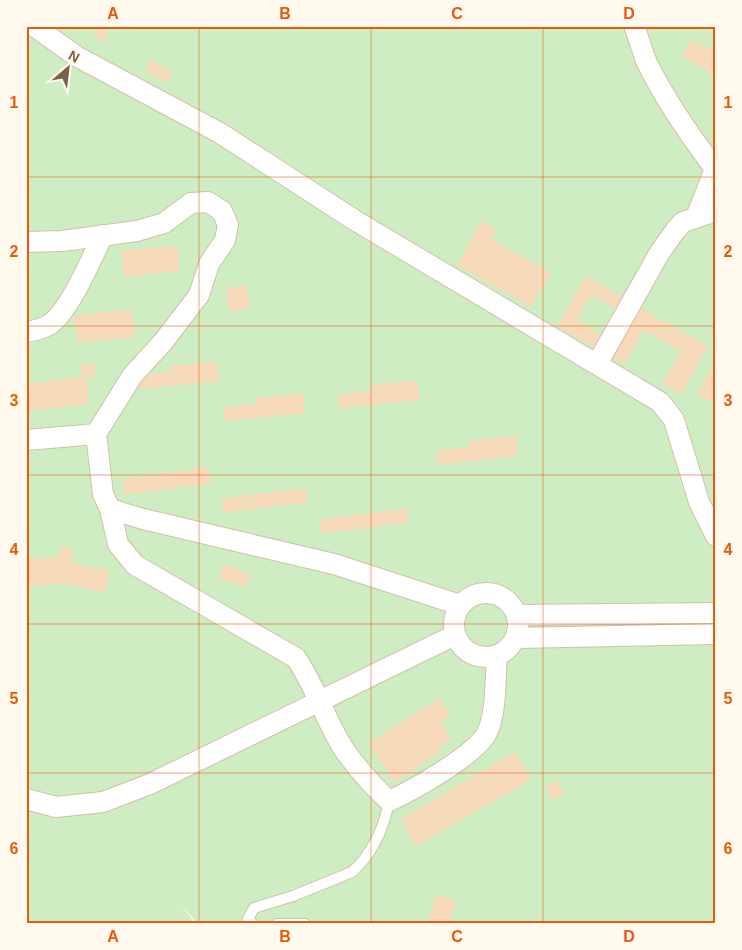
<svg xmlns="http://www.w3.org/2000/svg" width="742" height="950" font-family="Helvetica,sans-serif">
  <rect width="100%" height="100%" fill="#fef7e5"/>
  <!-- green -->
  <path fill="#ceedc2" d="M26 26H716V924H198L180 903 195 924H26Z"/>
  <!-- building -->
  <g fill="#f6daba">
    <path d="M99 28 108 34 103 42 94 36Z"/>
    <path d="M691 39 716 52V75L682 57Z"/>
    <path d="M150 60 173 72 167 83 145 71Z"/>
    <path d="M481 221 496 229 491 239 551 273 531 307 457 265Z"/>
    <path d="M177 246 180 271 124 277 121 251Z"/>
    <path d="M586 276 624 298 618 310 591 295 576 320 603 336 596 349 557 326Z"/>
    <path d="M246 285 250 308 230 312 226 289Z"/>
    <path d="M636 306 708 346 681 395 662 384 681 351 643 330 625 364 609 355Z"/>
    <path d="M132 309 135 337 78 343 74 316Z"/>
    <path d="M716 359V404L697 394Z"/>
    <path d="M217 361 219 381 139 389 137 376 171 372 170 366Z"/>
    <path d="M94 363 96 377 86 378 89 404 26 411V384L82 377 80 365Z"/>
    <path d="M417 380 420 400 339 408 338 395 372 391 371 385Z"/>
    <path d="M303 393 305 413 225 421 223 407 257 404 256 398Z"/>
    <path d="M516 436 518 456 438 464 437 450 470 447V440Z"/>
    <path d="M208 467 211 483 124 495 122 479Z"/>
    <path d="M305 488 307 502 224 513 222 498Z"/>
    <path d="M407 508 409 522 322 534 320 520Z"/>
    <path d="M61 546 74 549 71 563 109 570 105 592 59 583 26 588V560L59 556Z"/>
    <path d="M224 564 250 574 246 587 219 578Z"/>
    <path d="M440 698 451 716 441 722 451 739 438 747 441 752 394 782 369 743Z"/>
    <path d="M515 752 531 780 416 846 400 819Z"/>
    <path d="M557 780 564 795 552 800 545 785Z"/>
    <path d="M436 894 456 901 449 924H439L428 920Z"/>
  </g>
  <g fill="none" stroke-linecap="round" stroke-linejoin="round">
    <!-- lane casing -->
    <g stroke="#d1c0aa" stroke-width="12">
      <g id="lane">
        <path d="M253 924 248 919 254 908 293 896 352 872C373 853 384 828 389 801"/>
        <path d="M277 924H305"/>
      </g>
    </g>
    <!-- street casing -->
    <g stroke="#d1c0aa" stroke-width="22">
      <g id="street">
        <path d="M34 26 76 56 220 133 356 221 660 402 674 420 699 502 716 536"/>
        <path d="M634 26C639 38 642 51 647 63 666 101 690 136 716 170"/>
        <path d="M697 215 715 169"/>
        <path d="M26 242 62 241 137 231 164 223 191 203 208 202 222 211 228 225 225 240 209 264 199 295 163 342 132 376 96 434 103 494 110 509 143 519 334 564 460 605"/>
        <path d="M26 332C33 331 43 328 49 325 70 311 91 259 103 235"/>
        <path d="M597 364 660 252 675 231 683 222 716 211"/>
        <path d="M26 440 96 434"/>
        <path d="M110 509 118 544 135 565 296 658C315 686 325 719 343 748 356 767 372 785 389 801 412 791 471 757 485 736 497 718 495 678 497 656"/>
        <circle cx="486" cy="625" r="32"/>
        <path d="M517 615 716 613"/>
        <path d="M516 638 716 634"/>
        <path d="M26 799 56 807 103 802 150 784 455 635"/>
      </g>
    </g>
    <!-- lane -->
    <use href="#lane" stroke="#fff" stroke-width="10"/>
    <!-- street -->
    <use href="#street" stroke="#fff" stroke-width="20"/>
  </g>
  <!-- grid -->
  <path fill="none" stroke="#e8590c" stroke-width="1" stroke-opacity="0.55" d="M199 26V924M371 26V924M543 26V924M26 177H716M26 326H716M26 475H716M26 624H716M26 773H716"/>
  <!-- border -->
  <rect width="742" height="950" fill="none" stroke="#fffaed" stroke-width="55"/>
  <!-- north arrow -->
  <g transform="translate(68 68) rotate(28)" stroke="#fffaed" stroke-width="4" paint-order="stroke">
  <path d="M0-4L9 19L0 12L-9 19Z" fill="#796048"/>
  <text y="-8" font-size="14" font-weight="bold" text-anchor="middle" fill="#796048">N</text>
  </g>
  <rect x="28" y="28" width="686" height="894" fill="none" stroke="#e8590c" stroke-width="2"/>
  <g font-size="16" text-anchor="middle" font-weight="bold" fill="#e8590c">
    <text x="113" y="19">A</text>
    <text x="285" y="19">B</text>
    <text x="457" y="19">C</text>
    <text x="629" y="19">D</text>
    <text x="14" y="108">1</text>
    <text x="728" y="108">1</text>
    <text x="14" y="257">2</text>
    <text x="728" y="257">2</text>
    <text x="14" y="406">3</text>
    <text x="728" y="406">3</text>
    <text x="14" y="555">4</text>
    <text x="728" y="555">4</text>
    <text x="14" y="704">5</text>
    <text x="728" y="704">5</text>
    <text x="14" y="854">6</text>
    <text x="728" y="854">6</text>
    <text x="113" y="942">A</text>
    <text x="285" y="942">B</text>
    <text x="457" y="942">C</text>
    <text x="629" y="942">D</text>
  </g>
</svg>
